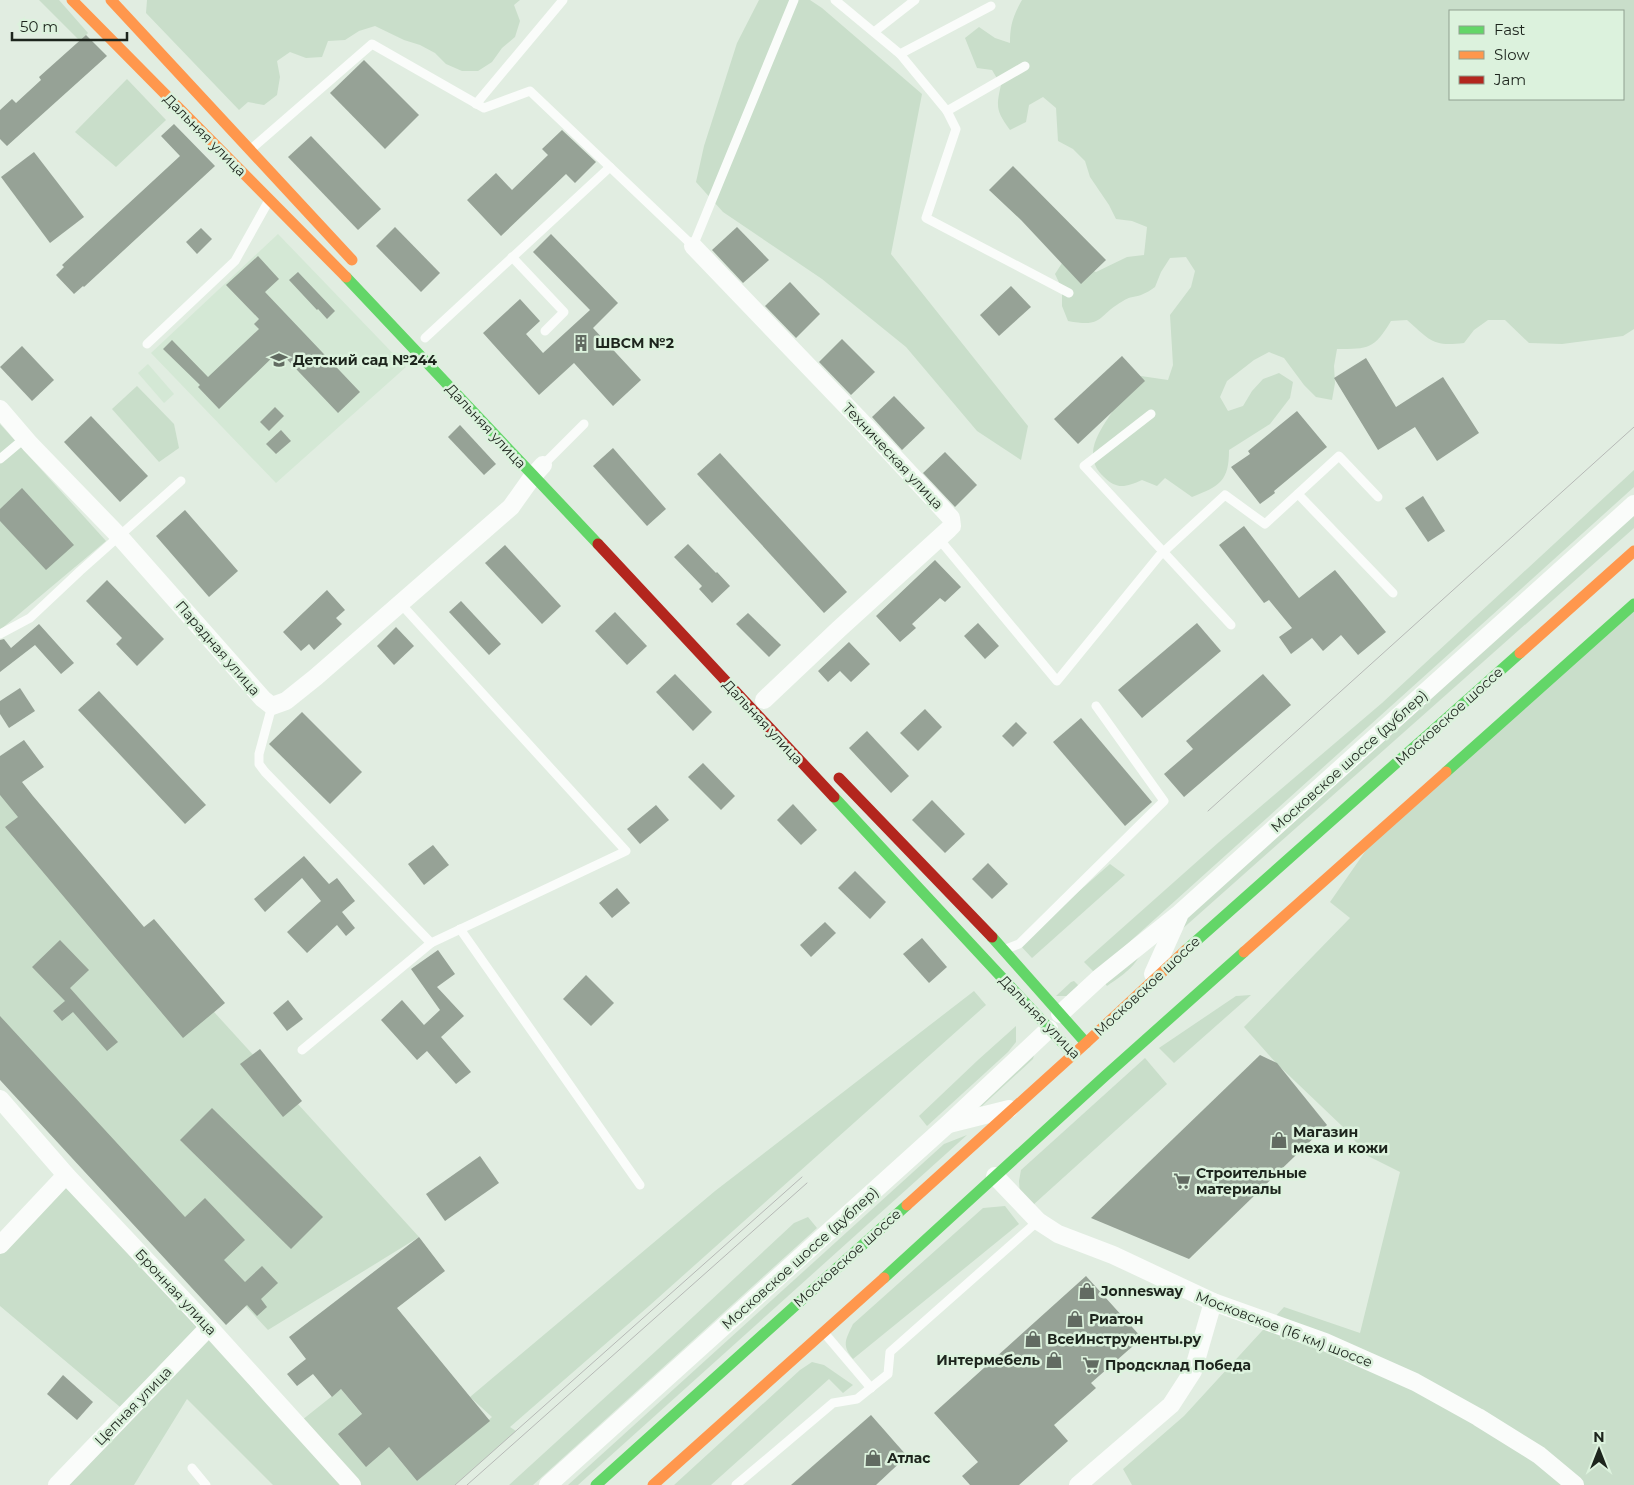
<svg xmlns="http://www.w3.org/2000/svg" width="1634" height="1485" font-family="Montserrat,sans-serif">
  <rect width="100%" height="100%" fill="#e1ede1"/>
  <!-- built -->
  <g fill="#d4e8d5">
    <path d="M278 234 406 367 276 483 151 353Z"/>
    <path d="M148 364 174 394 164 403 138 373Z"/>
  </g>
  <!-- green -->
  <g fill="#c9deca" fill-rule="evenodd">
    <path d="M39 0H59L88 33 80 41Z"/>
    <path d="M147 0H520L514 5 520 21 515 37 502 48 492 62 478 71H462L446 64 435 53 420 45 404 40 375 26 359 31 345 40 328 41 322 57 306 58 290 52 277 61 280 77 277 95 264 105 248 102 239 110 146 13Z"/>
    <path d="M759 0H810L822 8 922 94 891 254 1028 426 1021 460 977 431 906 347 822 279 723 212 696 182 704 146 737 43Z"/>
    <path d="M1022 0H1634V329L1623 336 1562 344 1529 343 1505 320H1488L1474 330 1464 343C1432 347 1430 340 1407 320L1391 321C1374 349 1369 349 1337 349L1334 366 1335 383 1332 400 1316 397 1304 385 1284 358 1269 352 1254 360 1227 381 1220 397 1228 411 1243 406 1252 391 1263 379 1279 373 1293 382 1290 398 1270 424 1229 450C1229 481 1220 486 1192 497L1165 478 1157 486 1142 480C1126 487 1117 490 1104 477 1081 456 1099 432 1112 412 1119 400 1127 387 1134 375L1168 380 1173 365 1170 315 1191 287 1195 271 1186 257 1170 258 1161 272 1155 287C1151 290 1146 293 1141 295 1135 297 1128 297 1123 301 1096 316 1105 328 1068 321L1062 306V289L1055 274 1064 260 1096 272 1127 257 1144 255 1147 227 1132 221 1116 219 1109 205 1090 177 1085 161 1073 149 1058 141 1056 108 1043 97 1029 105 1026 122 1010 130C996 111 996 107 1001 85L992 70 977 68 965 38 979 27 995 38 1010 43C1010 25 1013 16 1022 0ZM1450 11H1623V99H1450Z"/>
    <path d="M127 79 166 120 116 167 75 132Z"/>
    <path d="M137 386 174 424 179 448 159 462 112 409Z"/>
    <path d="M0 424 106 541 0 630Z"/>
    <path d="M1634 470V487L1105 964 1094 972 1084 962 1219 842 1382 703Z"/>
    <path d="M1634 511V528L1180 931 1187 915Z"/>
    <path d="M1634 604V1485H1132L1123 1469 1184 1416 1284 1307 1360 1333 1400 1172 1368 1156 1342 1126 1277 1064 1244 1027 1350 918 1330 902 1378 833Z"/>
    <path d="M0 777 419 1237 268 1330 0 1041Z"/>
    <path d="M1110 864 1125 875 1032 958 1019 944Z"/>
    <path d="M1144 947C1136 967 1124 974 1107 986L1104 982Z"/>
    <path d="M1074 981 1080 987 1068 996H1056L1071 982Z"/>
    <path d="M974 991 986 1005 649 1306 510 1427 516 1431 455 1485H273L187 1399 134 1485H56L126 1412 0 1306V1245L66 1175 297 1424 341 1389 417 1481 492 1417 470 1397 715 1191Z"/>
    <path d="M1251 995 1174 1063 1159 1048 1236 996Z"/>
    <path d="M1016 1026V1042L1008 1052 927 1126 919 1116 978 1060Z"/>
    <path d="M1036 1047 1033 1059 982 1106 964 1110Z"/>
    <path d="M1145 1058 1167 1084 1033 1205 1020 1195 1019 1181 1021 1170Z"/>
    <path d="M967 1135 578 1485H568L944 1144Z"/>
    <path d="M1005 1206 1019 1224 853 1359C841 1345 846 1339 853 1324L983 1208Z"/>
    <path d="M808 1217 817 1228 533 1485H509L680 1329 794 1223Z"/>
    <path d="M812 1362 824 1365 853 1385 843 1393 829 1379 711 1485H674L800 1370Z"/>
  </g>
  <!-- building -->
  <g fill="#96a296">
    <path d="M86 35 107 56 7 146 0 139V110L12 99 16 103 41 80 39 77Z"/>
    <path d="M364 60 419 115 385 149 330 93Z"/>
    <path d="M174 124 215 166 84 287 83 286 74 294 56 275 64 267 62 265 180 156 161 136Z"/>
    <path d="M562 130 596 162 575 183 566 174 501 236 467 200 496 173 512 190 548 155 542 149Z"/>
    <path d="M311 136 381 209 358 230 288 157Z"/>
    <path d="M34 152 84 217 50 243 1 177Z"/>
    <path d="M1013 166 1106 260 1081 284 1021 220 989 190Z"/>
    <path d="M395 227 440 273 421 292 376 246Z"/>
    <path d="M737 227 769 260 743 283 712 250Z"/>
    <path d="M201 228 212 239 197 254 186 242Z"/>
    <path d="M551 234 618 303 593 328 641 380 613 406 574 363 539 395 483 333 520 299 540 321 526 334 543 353 590 310 533 252Z"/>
    <path d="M258 256 279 279 265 292 360 392 338 413 279 351 219 409 198 387 200 385 163 349 172 340 208 377 259 329 254 324 259 319 226 285Z"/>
    <path d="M298 272 335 311 327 319 318 309 317 310 289 280Z"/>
    <path d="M790 282 820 314 796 338 765 306Z"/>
    <path d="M1011 286 1031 307 999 336 980 315Z"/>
    <path d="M842 339 875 372 851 395 819 362Z"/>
    <path d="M22 346 54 380 32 401 0 367Z"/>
    <path d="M1122 356 1145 381 1078 444 1054 419Z"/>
    <path d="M1366 358 1396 407 1443 377 1479 433 1437 461 1415 427 1378 450 1334 378Z"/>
    <path d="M894 396 925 428 902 450 872 417Z"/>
    <path d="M275 407 284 416 269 431 260 422Z"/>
    <path d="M1297 411 1327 447 1274 491 1275 493 1260 504 1231 467 1250 454 1248 451Z"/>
    <path d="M91 416 148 476 120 502 64 442Z"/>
    <path d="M460 425 496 464 484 475 448 437Z"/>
    <path d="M281 430 291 441 276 454 266 444Z"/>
    <path d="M613 448 666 509 647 526 593 466Z"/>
    <path d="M945 452 977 485 955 507 923 473Z"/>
    <path d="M720 453 847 592 824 613 697 474Z"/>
    <path d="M22 488 74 545 46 570 0 521V509Z"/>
    <path d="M1423 496 1445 531 1428 542 1405 508Z"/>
    <path d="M185 510 238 571 209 597 156 536Z"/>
    <path d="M1244 526 1299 598 1335 570 1386 632 1358 655 1341 635 1323 651 1312 638 1291 654 1279 637 1292 628 1269 600 1264 603 1219 545Z"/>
    <path d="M688 544 716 573 717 572 730 586 712 603 699 589 702 586 674 557Z"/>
    <path d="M505 545 561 606 542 624 485 563Z"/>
    <path d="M935 560 961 587 945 602 940 598 912 624 916 628 900 642 876 616Z"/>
    <path d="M107 580 164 639 137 666 116 644 122 638 86 601Z"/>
    <path d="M327 590 345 610 336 618 342 624 314 650 309 644 301 651 283 632Z"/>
    <path d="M461 601 501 644 489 655 449 612Z"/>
    <path d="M615 612 647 646 627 665 595 631Z"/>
    <path d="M748 613 781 645 769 657 736 624Z"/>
    <path d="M978 623 999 646 985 659 964 636Z"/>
    <path d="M1197 623 1221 651 1142 718 1118 690Z"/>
    <path d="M39 624 74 663 61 674 35 645 0 672V640L4 639 11 648Z"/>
    <path d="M396 627 414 646 394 665 377 646Z"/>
    <path d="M849 642 870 664 851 682 840 671 828 682 818 671Z"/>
    <path d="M675 674 712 712 693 731 656 692Z"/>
    <path d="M1263 674 1291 705 1184 797 1164 774 1193 749 1186 741Z"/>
    <path d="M20 688 35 711 9 728 0 714V701Z"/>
    <path d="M99 691 206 805 185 824 78 710Z"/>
    <path d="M925 709 942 727 918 751 900 733Z"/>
    <path d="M302 712 362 772 330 804 269 744Z"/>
    <path d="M1081 718 1152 802 1125 826 1053 742Z"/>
    <path d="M1016 722 1027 733 1013 747 1002 736Z"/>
    <path d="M867 731 909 776 891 793 849 748Z"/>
    <path d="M24 740 44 767 22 782 33 796 144 927 154 919 225 1003 183 1038 5 827 18 817 0 795V756Z"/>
    <path d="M703 763 735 796 721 810 688 777Z"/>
    <path d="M932 800 965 834 945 853 912 820Z"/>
    <path d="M793 804 817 830 801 845 777 820Z"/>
    <path d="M656 805 669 820 640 844 627 829Z"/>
    <path d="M433 845 449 865 424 885 408 864Z"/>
    <path d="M304 856 329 884 337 878 355 901 342 912 355 928 346 936 337 925 307 953 287 932 321 901 302 878 265 912 254 899Z"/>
    <path d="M988 863 1008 884 992 899 972 879Z"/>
    <path d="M855 871 886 902 870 919 838 888Z"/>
    <path d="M617 888 630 903 612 918 599 903Z"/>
    <path d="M825 922 836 933 811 957 800 945Z"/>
    <path d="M922 938 947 967 929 983 903 954Z"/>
    <path d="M60 940 89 970 70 988 118 1042 107 1051 73 1012 62 1021 53 1011 65 1001 32 967Z"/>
    <path d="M438 950 455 974 437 987 464 1016 441 1037 471 1072 456 1084 427 1051 417 1060 381 1020 402 1000 424 1025 440 1010 411 969Z"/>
    <path d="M586 975 614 1003 591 1026 563 999Z"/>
    <path d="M288 1000 303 1019 287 1031 273 1013Z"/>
    <path d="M0 1016 185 1217 205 1198 245 1240 224 1260 245 1282 262 1266 278 1283 261 1299 267 1307 257 1316 247 1305 226 1325 0 1080Z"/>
    <path d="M260 1049 302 1101 283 1117 240 1064Z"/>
    <path d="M1260 1055 1277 1063 1327 1125 1189 1259 1091 1218Z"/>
    <path d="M212 1108 323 1217 291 1249 180 1140Z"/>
    <path d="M480 1156 499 1183 445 1221 426 1194Z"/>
    <path d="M419 1237 445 1271 397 1308 490 1421 417 1481 389 1447 366 1467 338 1434 362 1414 341 1389 332 1397 313 1374 297 1386 287 1374 306 1359 289 1337Z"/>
    <path d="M1086 1276 1142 1338 1091 1383 1096 1388 1054 1425 1068 1441 1019 1485H970L962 1476 978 1462 934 1413Z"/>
    <path d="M63 1375 93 1402 77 1420 47 1394Z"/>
    <path d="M871 1415 907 1456 876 1485H791Z"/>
  </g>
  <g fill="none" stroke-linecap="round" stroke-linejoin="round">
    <!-- lane -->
    <g stroke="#fafcfa" stroke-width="9">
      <path d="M835 0 900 54 991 6"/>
      <path d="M874 32 915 0"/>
      <path d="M900 54 947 111 1025 66"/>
      <path d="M476 104 563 0"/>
      <path d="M947 111 956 129 926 218 1069 293"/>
      <path d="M250 150 372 44 484 108 530 91 693 246 794 0"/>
      <path d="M512 257 564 312 545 331"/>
      <path d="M425 338 610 167"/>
      <path d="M147 344 235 261 268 202"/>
      <path d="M1151 414 1084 466 1231 625"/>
      <path d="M0 459 25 438"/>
      <path d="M543 465 584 424"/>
      <path d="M1298 494 1393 593"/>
      <path d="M939 539 1057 681 1159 556 1225 495 1265 524 1339 456 1378 497"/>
      <path d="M0 634 30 618 80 571 181 481"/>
      <path d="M272 706 259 754V764L265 772 431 943 626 851 400 603"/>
      <path d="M460 929 640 1185"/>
      <path d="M1006 949 1019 944 1164 801 1096 706"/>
      <path d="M302 1050 431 943"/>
      <path d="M826 1335 871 1388"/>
      <path d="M192 1468 206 1485"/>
      <path d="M736 1485 833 1403 857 1399 888 1374 890 1352 1038 1221"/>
    </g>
    <!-- street -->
    <g stroke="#fafcfa" stroke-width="18">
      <path d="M693 246 859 419 951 518 952 526 949 529 839 629 764 700"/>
      <path d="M0 409 30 444 119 536 263 699 272 706 286 701 316 677 511 507 533 476 543 465"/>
      <path d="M1153 974 1179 916"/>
      <path d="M1060 1014 1099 978 1180 913 1634 504"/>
      <path d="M0 1099 66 1175 209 1327 352 1485"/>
      <path d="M949 1124 1009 1109"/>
      <path d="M995 1176 1038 1221 1058 1234 1113 1255 1213 1302 1325 1342 1415 1382 1478 1417 1539 1455 1575 1485"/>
      <path d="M0 1245 66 1175"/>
      <path d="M57 1485 209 1327"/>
      <path d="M548 1485 948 1124 1049 1029"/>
      <path d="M1078 1485 1171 1405 1193 1371 1213 1302"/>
    </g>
    <!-- fast -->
    <g stroke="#63d668" stroke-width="11">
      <path d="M346 277 598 544"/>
      <path d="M1446 772 1634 604"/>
      <path d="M834 797 1073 1054"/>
      <path d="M992 937 1086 1043"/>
      <path d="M1186 950 1520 653"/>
      <path d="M884 1278 1105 1076 1244 952"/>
      <path d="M596 1485 907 1205"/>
    </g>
    <!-- slow -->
    <g stroke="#ff974d" stroke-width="11">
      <path d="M72 0 346 277"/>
      <path d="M111 0 352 260"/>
      <path d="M1520 653 1634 551"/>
      <path d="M1244 952 1446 772"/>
      <path d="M907 1205 1086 1043 1186 950"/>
      <path d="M653 1485 884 1278"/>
    </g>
    <!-- jam -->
    <g stroke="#b3261e" stroke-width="11">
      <path d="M598 544 834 797"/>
      <path d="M839 778 992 937"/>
    </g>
    <!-- tram -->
    <g stroke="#b6b9b6" stroke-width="1">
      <path d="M1208 811 1634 427"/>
      <path d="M455 1485 802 1177"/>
      <path d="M467 1485 807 1183"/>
    </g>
  </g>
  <!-- icons -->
  <defs>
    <g id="building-bare" transform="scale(1.35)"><path d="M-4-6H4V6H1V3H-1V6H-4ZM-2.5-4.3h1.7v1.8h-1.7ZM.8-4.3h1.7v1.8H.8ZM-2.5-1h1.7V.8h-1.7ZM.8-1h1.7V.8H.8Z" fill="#626b62" stroke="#dcf2dd" stroke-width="2.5" paint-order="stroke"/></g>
    <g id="school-bare" transform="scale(1.35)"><path d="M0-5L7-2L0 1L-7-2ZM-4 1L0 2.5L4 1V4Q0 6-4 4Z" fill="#626b62" stroke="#dcf2dd" stroke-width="2.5" paint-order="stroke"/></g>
    <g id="shop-bare" transform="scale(1.35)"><path d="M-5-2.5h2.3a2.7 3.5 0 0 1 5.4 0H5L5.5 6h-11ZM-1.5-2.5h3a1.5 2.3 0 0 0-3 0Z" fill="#626b62" stroke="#dcf2dd" stroke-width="2.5" paint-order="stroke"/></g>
    <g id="supermarket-bare" transform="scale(1.35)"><path d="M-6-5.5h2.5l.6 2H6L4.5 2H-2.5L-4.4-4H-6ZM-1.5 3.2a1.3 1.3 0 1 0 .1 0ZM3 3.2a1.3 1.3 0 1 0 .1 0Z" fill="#626b62" stroke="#dcf2dd" stroke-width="2.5" paint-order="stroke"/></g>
  </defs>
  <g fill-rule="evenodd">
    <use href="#building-bare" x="581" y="343"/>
    <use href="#school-bare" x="279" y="360"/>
    <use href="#shop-bare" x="1279" y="1140"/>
    <use href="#supermarket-bare" x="1182" y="1181"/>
    <use href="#shop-bare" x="1087" y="1291"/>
    <use href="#shop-bare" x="1075" y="1319"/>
    <use href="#shop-bare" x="1033" y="1339"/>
    <use href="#shop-bare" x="1054" y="1360"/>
    <use href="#supermarket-bare" x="1091" y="1365"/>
    <use href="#shop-bare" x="873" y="1458"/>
  </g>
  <g text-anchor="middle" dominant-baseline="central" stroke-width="5" stroke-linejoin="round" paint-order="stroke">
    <!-- street labels -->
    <g font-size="14" fill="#1d251d" stroke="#dcf2dd">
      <text transform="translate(205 135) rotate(45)">Дальняя улица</text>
      <text transform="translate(486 426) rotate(47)">Дальняя улица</text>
      <text transform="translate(893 456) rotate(47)">Техническая улица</text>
      <text transform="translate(218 648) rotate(49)">Парадная улица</text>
      <text transform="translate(1449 716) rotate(-42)">Московское шоссе</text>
      <text transform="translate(763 722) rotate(47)">Дальняя улица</text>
      <text transform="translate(1349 761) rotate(-42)">Московское шоссе (дублер)</text>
      <text transform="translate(1147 986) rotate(-43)">Московское шоссе</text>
      <text transform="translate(1040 1017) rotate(46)">Дальняя улица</text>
      <text transform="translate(800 1258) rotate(-42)">Московское шоссе (дублер)</text>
      <text transform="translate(847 1258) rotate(-42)">Московское шоссе</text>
      <text transform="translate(176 1292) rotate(47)">Бронная улица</text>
      <text transform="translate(1284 1329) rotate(21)">Московское (16 км) шоссе</text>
      <text transform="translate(133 1406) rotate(-46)">Цепная улица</text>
    </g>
    <!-- poi labels -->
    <g font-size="14" font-weight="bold" fill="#1d251d" stroke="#dcf2dd" text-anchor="start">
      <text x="595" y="343">ШВСМ №2</text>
      <text x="293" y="360">Детский сад №244</text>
      <text x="1293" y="1132">Магазин<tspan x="1293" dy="16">меха и кожи</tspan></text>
      <text x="1196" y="1173">Строительные<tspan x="1196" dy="16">материалы</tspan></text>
      <text x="1101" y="1291">Jonnesway</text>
      <text x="1089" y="1319">Риатон</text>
      <text x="1047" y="1339">ВсеИнструменты.ру</text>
      <text x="1040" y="1360" text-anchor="end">Интермебель</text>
      <text x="1105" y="1365">Продсклад Победа</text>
      <text x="887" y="1458">Атлас</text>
    </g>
  </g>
  <!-- legend -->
  <rect x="1449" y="10" width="175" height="90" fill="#dcf2dd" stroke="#90a090"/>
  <rect x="1459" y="26" width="25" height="8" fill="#63d668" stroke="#90a090"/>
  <text x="1494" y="35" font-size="15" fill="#1d251d">Fast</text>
  <rect x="1459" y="51" width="25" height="8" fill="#ff974d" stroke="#90a090"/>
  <text x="1494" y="60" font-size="15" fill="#1d251d">Slow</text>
  <rect x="1459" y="76" width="25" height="8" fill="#b3261e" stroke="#90a090"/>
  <text x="1494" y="85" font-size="15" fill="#1d251d">Jam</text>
  <!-- north arrow -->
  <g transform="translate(1599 1450)" stroke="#dcf2dd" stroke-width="4" paint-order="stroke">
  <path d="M0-4L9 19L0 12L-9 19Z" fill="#1d251d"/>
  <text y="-8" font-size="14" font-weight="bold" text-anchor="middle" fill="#1d251d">N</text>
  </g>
  <!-- scale -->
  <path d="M12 32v8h115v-8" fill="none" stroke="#1d251d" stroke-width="2.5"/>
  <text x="20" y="32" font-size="15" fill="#1d251d" stroke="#dcf2dd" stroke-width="4" paint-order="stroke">50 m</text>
</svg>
